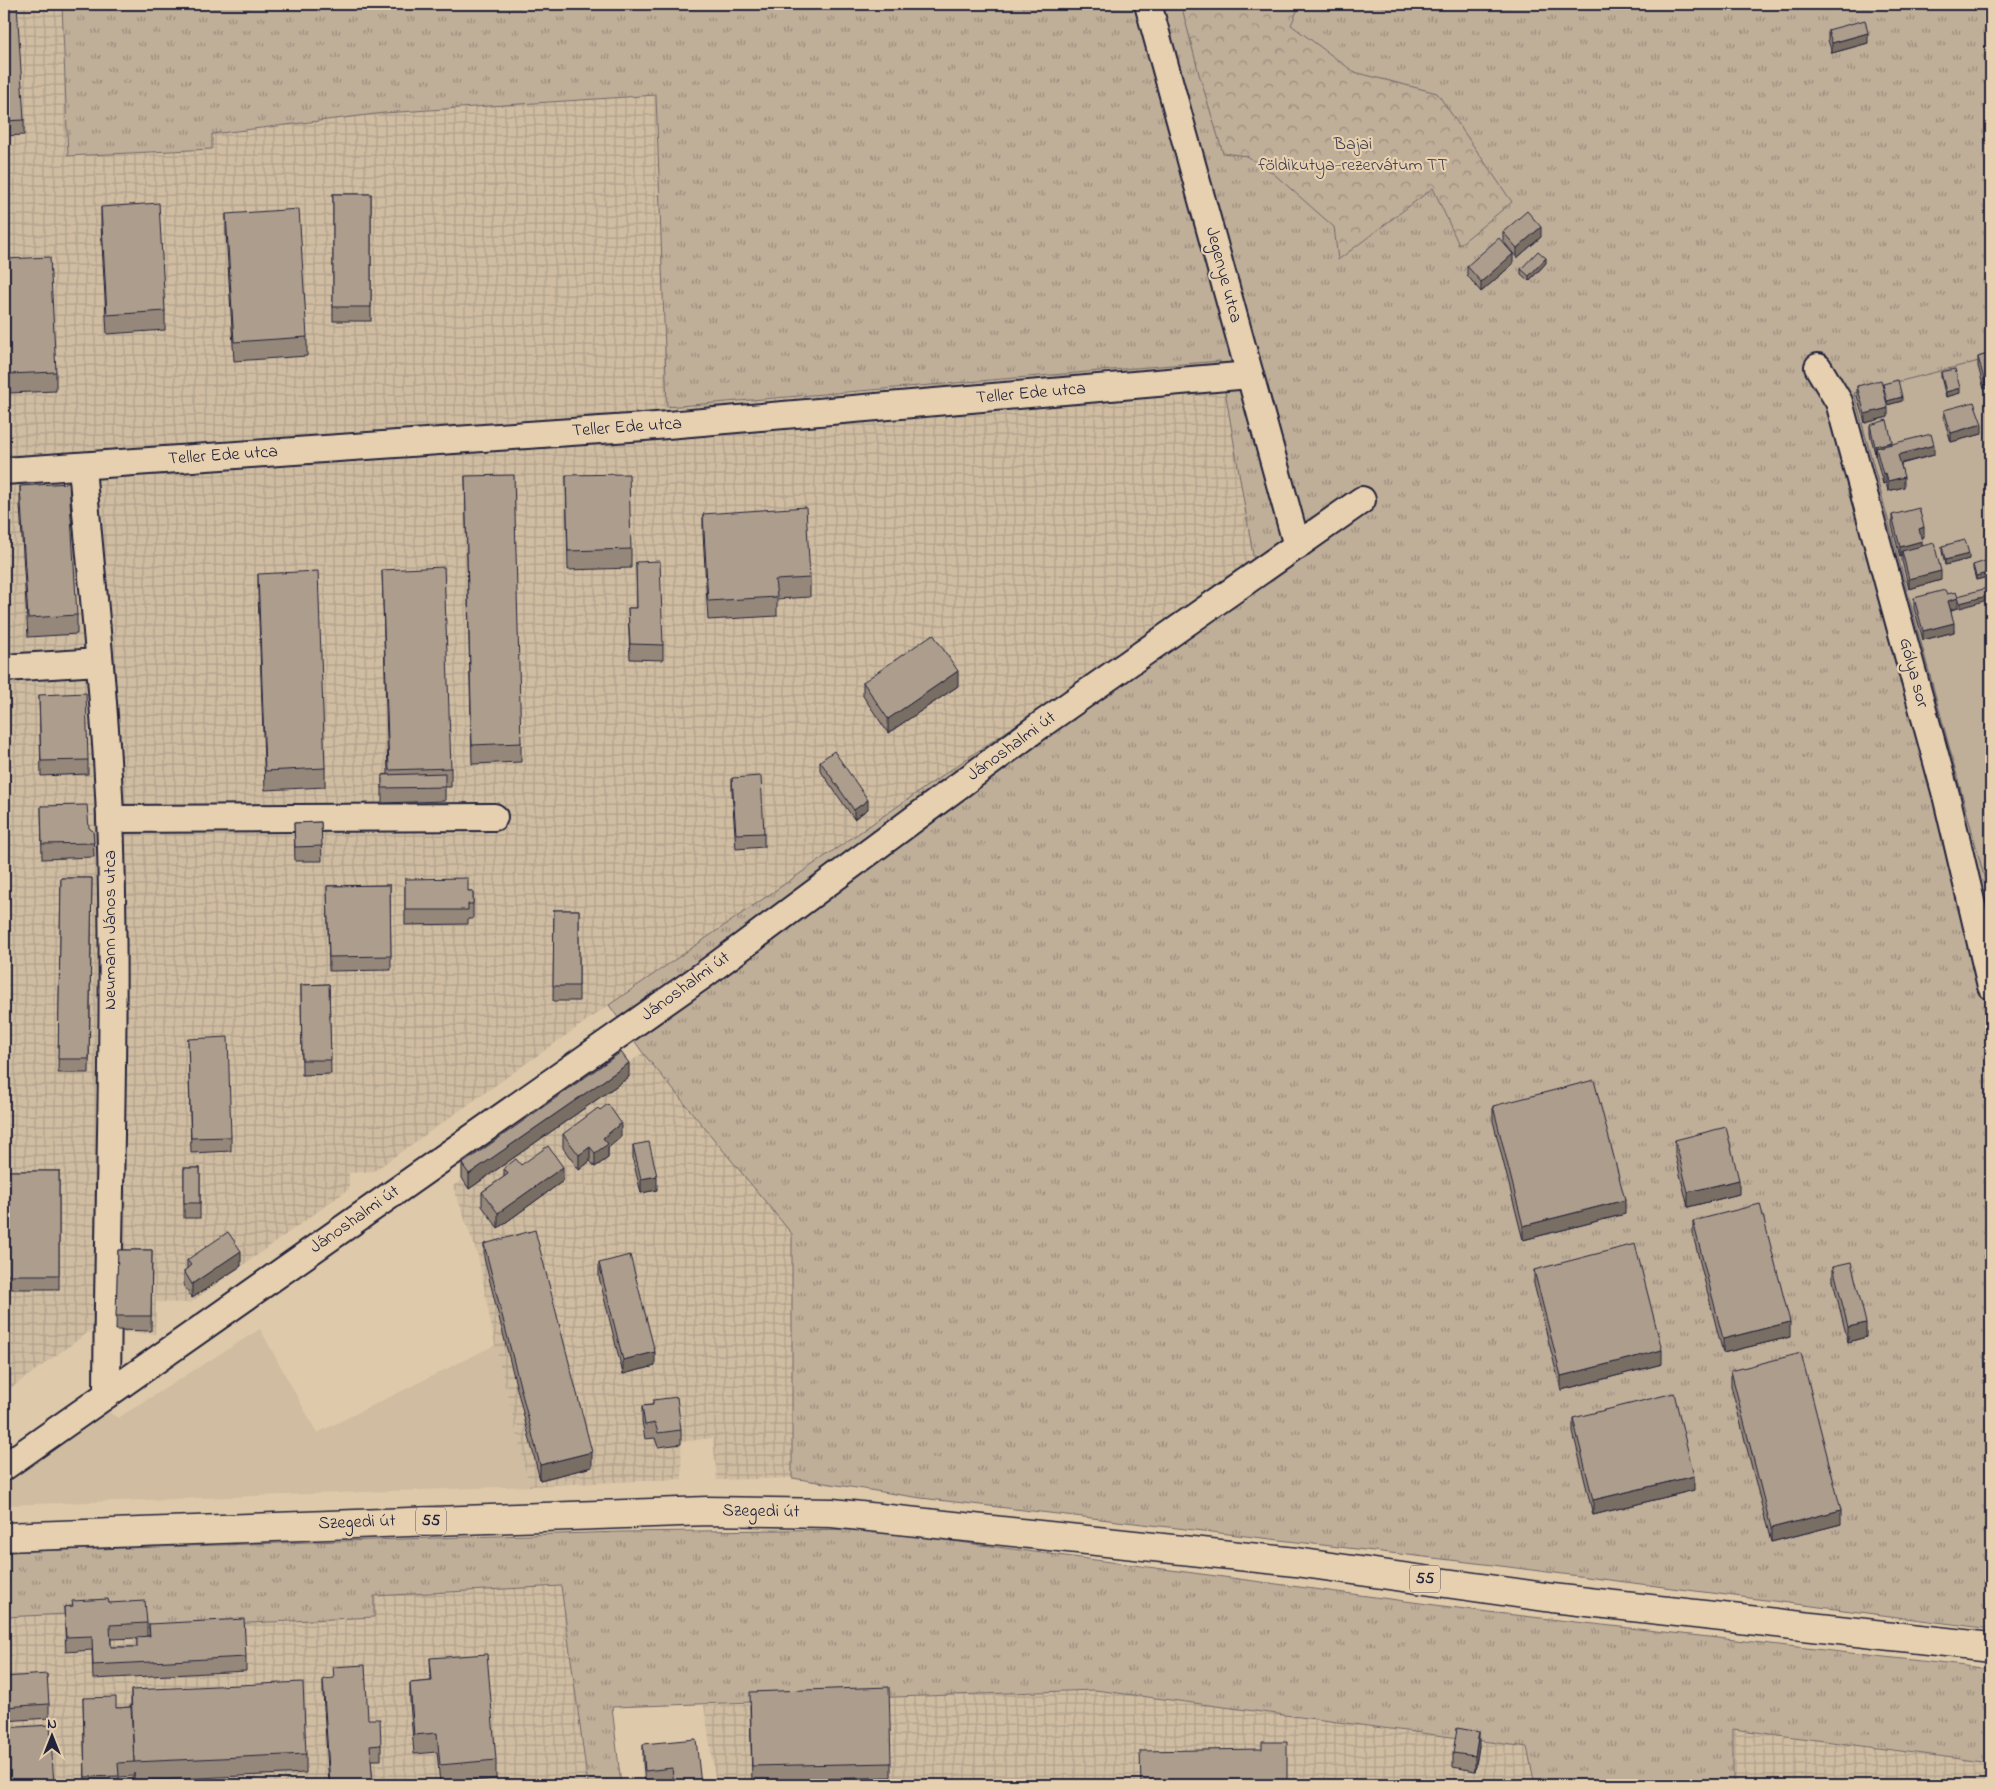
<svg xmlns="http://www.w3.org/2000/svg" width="1995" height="1789" font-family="'Indie Flower',sans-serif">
  <defs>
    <pattern id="industrial-grid" width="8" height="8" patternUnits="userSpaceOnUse" patternTransform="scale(1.25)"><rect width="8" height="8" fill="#cfbca1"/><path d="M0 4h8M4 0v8" fill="none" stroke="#b1a18c"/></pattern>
    <pattern id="grass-tufts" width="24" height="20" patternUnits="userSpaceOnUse" patternTransform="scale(1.25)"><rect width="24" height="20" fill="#bfae98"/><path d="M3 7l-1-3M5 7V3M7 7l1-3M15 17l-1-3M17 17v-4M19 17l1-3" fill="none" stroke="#9b8d7d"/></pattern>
    <pattern id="forest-crowns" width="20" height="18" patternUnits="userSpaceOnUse" patternTransform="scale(1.25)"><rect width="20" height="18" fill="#bfae98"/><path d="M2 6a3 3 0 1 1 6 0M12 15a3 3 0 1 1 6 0" fill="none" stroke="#9b8d7d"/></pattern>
  </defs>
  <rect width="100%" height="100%" fill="#dec9aa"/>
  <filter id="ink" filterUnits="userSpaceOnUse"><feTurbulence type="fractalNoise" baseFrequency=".02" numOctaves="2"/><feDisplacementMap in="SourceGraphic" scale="10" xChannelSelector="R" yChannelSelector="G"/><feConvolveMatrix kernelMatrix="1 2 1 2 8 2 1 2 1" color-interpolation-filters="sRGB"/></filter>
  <g filter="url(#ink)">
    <!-- built -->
    <path fill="#cfbca1" d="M260 1329 317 1433 495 1345 529 1486 4 1505V1487L28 1468 23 1460 98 1406 118 1418Z"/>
    <!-- industrial -->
    <g fill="url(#industrial-grid)">
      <path d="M4 4H62L68 156 212 148 211 134 384 113 656 95 668 407 1220 361 1255 561 609 1005 374 1171 349 1173V1189L190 1303 156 1302 155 1334 90 1331 11 1388 4 1389Z"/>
      <path d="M643 1053 792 1234V1478L717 1480 713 1438 681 1442 682 1479 529 1486 495 1345 478 1256 453 1186Z"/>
      <path d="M561 1586 588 1785H4V1617L108 1612 147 1628 374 1617 373 1596Z"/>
      <path d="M1095 1690 1527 1747 1535 1785H716L704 1705Z"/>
      <path d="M1732 1729 1991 1763V1785H1733Z"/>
    </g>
    <!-- grass -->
    <g fill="url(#grass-tufts)" stroke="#70686a">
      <path d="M62 4H1991V358L1854 394 1991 902V1629L1493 1565 921 1498 792 1478V1234L643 1053 609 1005 1254 561 1220 361 667 407 656 95 384 113 212 134V149L68 156Z"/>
      <path d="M861 1529 1488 1612 1991 1669V1763L1733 1729V1785H1535L1527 1747 1095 1690 612 1707 621 1785H588L561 1586 374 1596V1617L146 1628 108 1612 4 1617V1552L620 1532Z"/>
    </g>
    <!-- forest -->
    <path fill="url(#forest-crowns)" stroke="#70686a" d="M1181 4H1300L1291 25 1354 72 1437 93 1512 202 1459 245 1433 188 1338 260 1334 227 1274 174 1247 156 1223 153 1199 74Z"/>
    <!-- garden -->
    <path fill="#bfae98" stroke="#70686a" d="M1991 358V902L1854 393Z"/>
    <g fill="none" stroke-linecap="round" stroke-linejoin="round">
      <!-- minor casing -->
      <g stroke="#22223b" stroke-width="30">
        <g id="minor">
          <path d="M1148 4 1297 546"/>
          <path d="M1818 367 1839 402 1946 795 1991 986"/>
          <path d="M82 467C92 583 105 699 110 816 117 1008 108 1202 107 1394"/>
          <path d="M4 471 644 427 1250 375"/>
          <path d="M4 668 99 662"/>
          <path d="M110 819 494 817"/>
          <path d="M4 1467 705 974 1042 724 1362 500"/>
        </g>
      </g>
      <!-- major casing -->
      <g stroke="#22223b" stroke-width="31">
        <path id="major" d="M4 1537 707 1511 832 1513 1296 1562 1552 1598 1991 1647"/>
      </g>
      <!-- minor -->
      <use href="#minor" stroke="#e6d0af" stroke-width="26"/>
      <!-- major -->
      <use href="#major" stroke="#e6d0af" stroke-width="28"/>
    </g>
    <!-- wall -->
    <g fill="#958779" stroke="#22223b" fill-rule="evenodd">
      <path d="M4 4 24 120V135L4 136Z"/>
      <path d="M1828 30 1868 43 1832 53 1828 40Z"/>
      <rect x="333" y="194" width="38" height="127"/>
      <path d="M101 207 165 311V330L107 334 101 226Z"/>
      <path d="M226 214 307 337V356L234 361 226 233Z"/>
      <path d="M1503 232 1541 237 1517 258 1503 241Z"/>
      <path d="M4 259 56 372V391L8 393 4 317Z"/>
      <path d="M1546 263 1529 281 1521 274V269Z"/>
      <path d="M1513 264 1481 292 1467 275V266Z"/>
      <path d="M1991 353V387L1984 389 1978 366V357Z"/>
      <path d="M1941 372 1960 393 1946 397 1941 377Z"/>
      <path d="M1883 384 1902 401 1887 405 1888 417 1865 423 1857 396V386L1883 388Z"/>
      <path d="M1944 410 1982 434 1951 442 1944 419Z"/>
      <path d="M1870 425 1892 444 1934 455 1901 464 1904 487 1888 491 1886 483 1883 484 1870 434Z"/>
      <path d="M566 475 631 549V568L568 570Z"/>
      <path d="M465 476 521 743V762L472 764Z"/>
      <path d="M20 486 77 615V634L28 637 20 505Z"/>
      <path d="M703 514 810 578V597L777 599V616L708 620 703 533Z"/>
      <path d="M1892 515 1924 537 1921 538 1922 546 1941 580 1909 589 1902 561V556L1900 557 1892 525Z"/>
      <path d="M1942 546 1969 559 1945 565 1942 551Z"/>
      <path d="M636 562 663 645V660L630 659 628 608H637Z"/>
      <path d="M1973 565 1991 576 1976 580 1973 569Z"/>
      <path d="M382 570 451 768V787H445V801L382 803V775L388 774Z"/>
      <path d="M258 574 325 768V787L265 790 258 593Z"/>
      <path d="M1914 598 1958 608 1951 610 1954 632 1923 640 1914 608Z"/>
      <path d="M863 682 958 686 888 733 863 696Z"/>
      <path d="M39 695 88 760V774L41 776Z"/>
      <path d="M820 761 868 809 854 819 820 770Z"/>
      <path d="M732 778 764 833V847L736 849 732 792Z"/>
      <path d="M41 806 93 831 94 857 42 859Z"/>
      <path d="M321 822 322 861H295L294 823Z"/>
      <path d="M61 878H92L89 1073H58Z"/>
      <path d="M405 879 468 891H473V919H468V924L405 925Z"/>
      <path d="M390 885 391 970 329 971 327 886Z"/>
      <path d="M554 910H579V1001H553Z"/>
      <path d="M329 984 331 1074 302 1075 301 985Z"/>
      <path d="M188 1039 231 1137V1151L191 1153Z"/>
      <path d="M629 1077 469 1189 462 1178V1164Z"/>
      <path d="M1493 1106 1625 1214 1523 1240 1493 1121Z"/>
      <path d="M563 1134 621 1137 608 1148V1158L595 1167 590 1161 579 1170 563 1148Z"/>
      <path d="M1675 1140 1739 1194 1688 1207 1675 1154Z"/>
      <path d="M633 1145 657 1190 641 1193 633 1160Z"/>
      <path d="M521 1165 563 1181 498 1228 482 1206V1192L504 1177V1168Z"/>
      <rect x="184" y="1168" width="16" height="50"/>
      <rect x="4" y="1171" width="55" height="118"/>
      <path d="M1693 1221 1790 1337 1723 1353 1693 1235Z"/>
      <path d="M484 1244 592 1467 540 1480 484 1258Z"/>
      <path d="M118 1250H152L151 1331 116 1330Z"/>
      <path d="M187 1260 241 1266 192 1298 184 1285V1271L187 1268Z"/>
      <path d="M599 1263 655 1366 623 1374 599 1277Z"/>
      <path d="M1833 1266 1866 1337 1848 1342 1833 1281Z"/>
      <path d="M1534 1270 1662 1364 1561 1390 1534 1284Z"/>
      <path d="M1731 1371 1841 1524 1771 1542 1731 1386Z"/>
      <path d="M653 1400 681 1430V1444L658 1447 655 1438 645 1439 642 1421V1406L653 1405Z"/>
      <path d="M1573 1418 1694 1490 1593 1515 1573 1432Z"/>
      <path d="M109 1603 147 1623V1636H149V1624L246 1657V1671L93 1679 92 1650 66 1652 64 1607ZM137 1638V1647H111V1639Z"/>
      <path d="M430 1658 496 1760V1779L440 1784 437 1752 414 1754 410 1702V1683L431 1681Z"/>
      <path d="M4 1677 49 1704V1718L4 1721Z"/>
      <path d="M323 1679 368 1719 381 1745V1760H371L373 1785H329L323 1693Z"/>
      <path d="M131 1690 306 1754V1773L134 1781V1772V1776L119 1777V1785H85L83 1698 116 1708 131 1707Z"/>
      <path d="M750 1706 891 1763V1777L752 1781Z"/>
      <path d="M643 1744 701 1785H645L643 1763Z"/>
      <path d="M1479 1746 1475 1771 1453 1767V1753Z"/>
    </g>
    <!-- shaded-wall -->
    <g fill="#796e63" stroke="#22223b">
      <path d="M1868 33V43L1832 53V43Z"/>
      <path d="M1541 227V237L1517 258V248Z"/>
      <path d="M1513 254V264L1481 292V282Z"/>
      <path d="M1546 258V263L1529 281V276Z"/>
      <path d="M1991 377V387L1984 389V379Z"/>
      <path d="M1960 388V393L1946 397V392Z"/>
      <path d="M1902 397V401L1887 405V401Z"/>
      <path d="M1888 408V417L1865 423V414Z"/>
      <path d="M1982 424V434L1951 442V433Z"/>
      <path d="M1892 442V452L1876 448 1875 456V446Z"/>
      <path d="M1934 445V455L1898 464V455Z"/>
      <path d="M1886 473V483L1883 484V474Z"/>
      <path d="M1904 477V487L1888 491V481Z"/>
      <path d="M1924 527V537L1919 538V529Z"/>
      <path d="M1922 541V551H1902V556L1900 557V547Z"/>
      <path d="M1969 554V559L1945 565V560Z"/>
      <path d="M1941 571V580L1909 589V579Z"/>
      <path d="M1991 572V576L1976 580V576Z"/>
      <path d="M1991 595V599L1960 608V603Z"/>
      <path d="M1958 598V608L1948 610V601Z"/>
      <path d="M1954 623V632L1923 640V631Z"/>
      <path d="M958 671V686L888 733V719Z"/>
      <path d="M868 800V809L854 819V810Z"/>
      <path d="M629 1063V1077L469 1189V1174Z"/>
      <path d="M621 1123V1137L608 1148V1158L595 1167V1153L603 1138Z"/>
      <path d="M590 1147V1161L579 1170V1155Z"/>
      <path d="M563 1167V1181L498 1228V1213Z"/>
      <path d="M657 1176V1190L641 1193V1179Z"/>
      <path d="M1739 1180V1194L1688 1207V1192Z"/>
      <path d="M1625 1200V1214L1523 1240V1226Z"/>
      <path d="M241 1251V1266L192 1298V1284Z"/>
      <path d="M1790 1322V1337L1723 1353V1339Z"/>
      <path d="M1866 1323V1337L1848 1342V1327Z"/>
      <path d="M1662 1350V1364L1561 1390V1376Z"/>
      <path d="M655 1352V1366L623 1374V1360Z"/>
      <path d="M592 1452V1467L540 1480V1465Z"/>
      <path d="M1694 1476V1490L1593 1515V1500Z"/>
      <path d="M1841 1510V1524L1771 1542V1528Z"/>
      <path d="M1479 1732V1746L1475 1771V1756Z"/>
    </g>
    <!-- building -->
    <g fill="#ad9d8d" stroke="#22223b">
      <path d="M4 4H17L24 120 4 121Z"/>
      <path d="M1865 20 1868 33 1832 43 1828 30Z"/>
      <rect x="333" y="194" width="38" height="113"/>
      <path d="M159 203 165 311 107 315 101 207Z"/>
      <path d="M299 209 307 337 234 342 226 214Z"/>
      <path d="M1527 211 1541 227 1517 248 1503 232Z"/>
      <path d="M1499 238 1513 254 1481 282 1467 266Z"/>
      <path d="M1538 251 1546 258 1529 276 1521 269Z"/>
      <path d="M50 257 56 372 8 374 4 298V259Z"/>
      <path d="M1991 353V377L1984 379 1978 357Z"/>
      <path d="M1955 369 1960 388 1946 392 1941 372Z"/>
      <path d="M1881 380 1888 408 1865 414 1857 386Z"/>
      <path d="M1898 380 1902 397 1887 401 1883 384Z"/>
      <path d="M1974 402 1982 424 1951 433 1944 410Z"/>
      <path d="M1887 420 1892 442 1875 446 1870 425Z"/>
      <path d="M1931 434 1934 445 1898 455 1904 477 1888 481 1886 473 1883 474 1876 448Z"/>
      <path d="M629 474 631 549 568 551 566 475Z"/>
      <path d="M514 475 521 743 472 745 465 476Z"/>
      <path d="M69 483 77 615 28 618 20 486Z"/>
      <path d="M806 507 810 578 775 580 777 597 708 601 703 514Z"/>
      <path d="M1919 508 1924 527 1919 529 1922 541 1900 547 1892 515Z"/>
      <path d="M1965 540 1969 554 1945 560 1942 546Z"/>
      <path d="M1934 543 1941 571 1909 579 1902 551Z"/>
      <path d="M1988 560 1991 572 1976 576 1973 565Z"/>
      <path d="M660 561 663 645 630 644 628 608H637L636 562Z"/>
      <path d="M444 567 451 768 389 770 382 570Z"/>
      <path d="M318 571 325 768 265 771 258 574Z"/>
      <path d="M1991 587V595L1960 603 1958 596Z"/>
      <path d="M1945 590 1947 594 1956 592 1958 598 1948 601 1954 623 1923 631 1914 598Z"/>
      <path d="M933 634 958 671 888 719 863 682Z"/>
      <path d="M86 693 88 760 41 761 39 695Z"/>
      <path d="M834 751 868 800 854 810 820 761Z"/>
      <path d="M445 773V787L382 788V775Z"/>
      <path d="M761 776 764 833 736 834 732 778Z"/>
      <path d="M87 805 89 828 93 831 94 843 42 844 41 806Z"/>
      <path d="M321 822 322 846 295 847 294 823Z"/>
      <path d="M61 878H92L89 1059H58Z"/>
      <path d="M468 878V891H473V904H468V910H405V879Z"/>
      <path d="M390 885 391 956 329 957 327 886Z"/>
      <path d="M554 910H579V986H553Z"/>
      <path d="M329 984 331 1060H302L301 985Z"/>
      <path d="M228 1037 231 1137 191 1138 188 1039Z"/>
      <path d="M621 1052 629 1063 469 1174 462 1164Z"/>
      <path d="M1594 1080 1625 1200 1523 1226 1493 1106Z"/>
      <path d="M608 1104 621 1123 603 1138 608 1144 595 1153 590 1147 579 1155 563 1134 598 1108 600 1110Z"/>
      <path d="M1726 1127 1739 1180 1688 1192 1675 1140Z"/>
      <path d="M649 1142 657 1176 641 1179 633 1145Z"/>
      <path d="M548 1146 563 1167 498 1213 482 1192 508 1174 504 1168 516 1159 521 1165Z"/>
      <rect x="184" y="1168" width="16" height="35"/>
      <rect x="4" y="1171" width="55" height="104"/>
      <path d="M1760 1204 1790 1322 1723 1339 1693 1221Z"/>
      <path d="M535 1230 592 1452 540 1465 484 1244Z"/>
      <path d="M228 1232 241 1251 192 1284 184 1271 191 1265 187 1260Z"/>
      <path d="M1635 1244 1662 1350 1561 1376 1534 1270Z"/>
      <path d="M118 1250H152L151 1316H116Z"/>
      <path d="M630 1255 655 1352 623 1360 599 1263Z"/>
      <path d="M1851 1262 1866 1323 1848 1327 1833 1266Z"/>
      <path d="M1801 1353 1841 1510 1771 1528 1731 1371Z"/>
      <path d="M1674 1393 1694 1476 1593 1500 1573 1418Z"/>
      <path d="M677 1397 681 1430 658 1433 655 1423 645 1425 642 1406 653 1405V1400Z"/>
      <path d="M108 1599 109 1603 145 1601 147 1623 110 1625 111 1647H137V1637L150 1636 149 1624 244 1619 246 1657 93 1665 92 1636 66 1637 64 1607 73 1606 72 1601Z"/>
      <path d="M487 1654 496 1760 440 1765 437 1733 414 1735 410 1683 432 1681 430 1658Z"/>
      <path d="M365 1665 368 1719H380L381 1745 370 1746 373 1785H330L323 1679 334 1678 333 1667Z"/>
      <path d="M47 1674 49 1704 4 1707V1677Z"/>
      <path d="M303 1682 306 1754 134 1762 131 1690Z"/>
      <path d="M889 1687 891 1763 752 1766 750 1692Z"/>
      <path d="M116 1697V1708L131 1707 134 1762 118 1763 119 1776 85 1777 83 1698Z"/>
      <path d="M50 1725 54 1785H4V1728Z"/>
      <path d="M1457 1728 1479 1732 1475 1756 1453 1753Z"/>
      <path d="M696 1739 701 1785H674L672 1768 645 1771 643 1744Z"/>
      <path d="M1262 1742H1287V1785H1141L1140 1751 1262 1749Z"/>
    </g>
  </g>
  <g text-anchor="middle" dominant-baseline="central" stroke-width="4.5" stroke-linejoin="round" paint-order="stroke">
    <!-- shield labels -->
    <g fill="#e6d0af" stroke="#5d565e" stroke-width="1">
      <rect x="416" y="1507.5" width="30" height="27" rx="4"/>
      <rect x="1410" y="1565.5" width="30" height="27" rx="4"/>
    </g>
    <g font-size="16" font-weight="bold" fill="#22223b">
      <text x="431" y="1521">55</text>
      <text x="1425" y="1579">55</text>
    </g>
    <!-- park labels -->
    <g font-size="18" fill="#413e4e" stroke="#e6d0af">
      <text x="1353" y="145">Bajai<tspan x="1353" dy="21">földikutya-rezervátum TT</tspan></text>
    </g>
    <!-- street labels -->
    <g font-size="18" fill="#22223b" stroke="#e6d0af">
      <text transform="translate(1223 275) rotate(75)">Jegenye utca</text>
      <text transform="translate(1031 394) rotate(-5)">Teller Ede utca</text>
      <text transform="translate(627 428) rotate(-4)">Teller Ede utca</text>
      <text transform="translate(223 456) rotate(-4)">Teller Ede utca</text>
      <text transform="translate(1913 673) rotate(75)">Gólya sor</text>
      <text transform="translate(1012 747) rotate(-36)">Jánoshalmi út</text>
      <text transform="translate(111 930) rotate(-90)">Neumann János utca</text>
      <text transform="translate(686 987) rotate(-36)">Jánoshalmi út</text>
      <text transform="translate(355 1220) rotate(-35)">Jánoshalmi út</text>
      <text transform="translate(761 1512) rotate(1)">Szegedi út</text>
      <text transform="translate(357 1523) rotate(-2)">Szegedi út</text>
    </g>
  </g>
  <!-- margin -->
  <rect width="1995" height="1789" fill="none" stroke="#e6d0af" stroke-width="20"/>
  <rect x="10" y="10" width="1975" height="1769" fill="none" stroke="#22223b" stroke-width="2" filter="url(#ink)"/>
  <!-- north arrow -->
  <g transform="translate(52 1736)" stroke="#e6d0af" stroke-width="4" paint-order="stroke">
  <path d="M0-4L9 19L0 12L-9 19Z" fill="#22223b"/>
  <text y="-8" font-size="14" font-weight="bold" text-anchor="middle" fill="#22223b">N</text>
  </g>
</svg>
